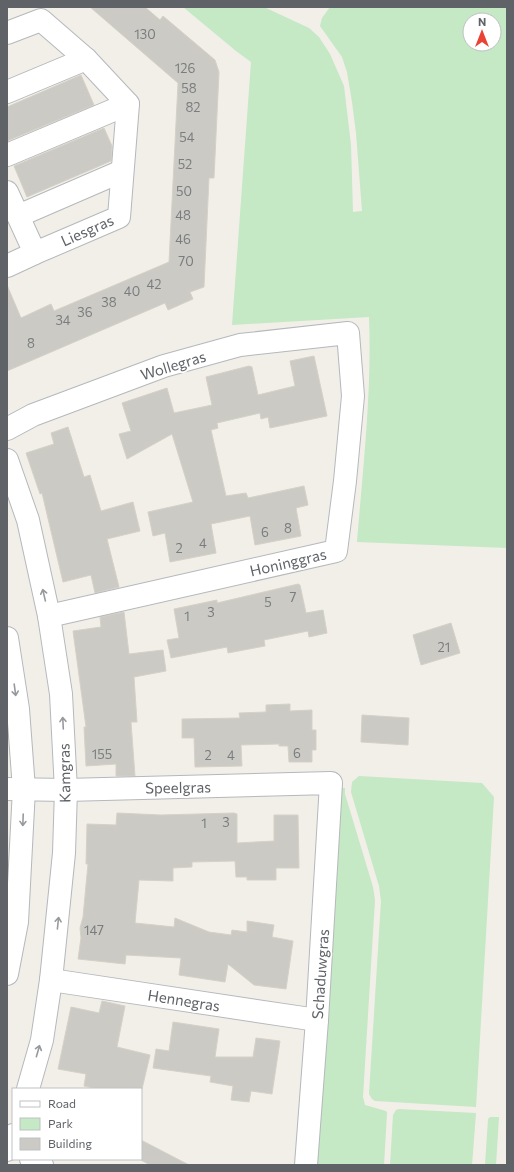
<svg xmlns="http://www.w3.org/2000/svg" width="514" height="1172" font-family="Commissioner,sans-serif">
  <rect width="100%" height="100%" fill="#f1efe8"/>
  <!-- green -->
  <g fill="#c5e8c5" fill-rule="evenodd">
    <path d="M183 7H264L309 28 319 37 330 54 344 86 351 145 353 212 362 211 356 133 352 102 347 72 342 57 320 26 322 18 330 7H507V548L357 542C363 467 372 392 369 317L232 325 251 62 236 51ZM470 20H494V44H470Z"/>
    <path d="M359 776 482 783 494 797 476 1107 375 1101 372 1099 369 1094 381 901 379 886 351 792 352 782Z"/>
    <path d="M337 788H345V794L373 887 375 900 363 1097 365 1105 386 1111 387 1113 384 1165H314Z"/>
    <path d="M399 1109 476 1113 472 1165H390L393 1115 396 1110Z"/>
    <path d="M490 1117H499L496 1165H485L488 1119Z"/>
  </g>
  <!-- building -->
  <g fill="#cccac5" stroke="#d6d1c6">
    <path d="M90 7H145L160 20 163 16 215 60 219 72 214 178H209L204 287 190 292 193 299 168 310 165 303 7 371V285L21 318 51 304 54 311 169 262 178 83Z"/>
    <path d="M81 75 94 105 7 141V107Z"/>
    <path d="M104 128 112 146 111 161 27 197 14 166Z"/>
    <path d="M314 356 327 416 270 428 268 417 261 419 260 413 217 423 218 428 211 430 226 496 246 493 248 498 304 486 308 505 296 508 301 536 255 545 250 516 211 524 216 553 170 562 165 533 153 536 148 512 193 502 172 434 127 459 119 434 131 431 122 403 167 388 174 413 212 405 206 377 249 366 252 367 258 395 295 386 290 361Z"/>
    <path d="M68 427 84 477 90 475 101 511 133 502 140 531 107 539 119 587 95 593 91 575 63 582 42 493 40 494 26 453 54 444 51 433Z"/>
    <path d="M298 584 300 585 306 613 323 610 327 633 309 637 308 631 264 640 265 646 228 653 227 647 171 658 167 640 179 638 174 609 217 600V603Z"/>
    <path d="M124 612 129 654 163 650 166 671 134 677 137 722H131L135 776H116V764L86 766 84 727H86L73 631 101 627 100 617Z"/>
    <path d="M451 623 460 653 421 665 413 635Z"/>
    <path d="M290 704V711L312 710V730H316V750H312V762H289L288 746H279V744L241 745 242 766 195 767 194 738H182V719L240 718 239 713 266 712V705Z"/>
    <path d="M362 715 409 718 408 745 361 742Z"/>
    <path d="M117 813 161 815 234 813 237 814V843L274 841V815H298L299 868H276V880H247V877H236L235 861 192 862V867L173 868V881L139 880 135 923 174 927 175 918 209 932 231 935 232 930 247 932V921L274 925 272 937 293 941 286 989 254 985 228 964 225 982 179 975 181 958 126 955 125 964 78 959 81 938 80 928 83 917 88 864H86L87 824 116 825Z"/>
    <path d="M102 1001 125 1006 117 1047 150 1055 142 1089H98L84 1086 86 1074 58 1069 71 1007 99 1013Z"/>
    <path d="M173 1022 219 1029 215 1057H253L256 1038 280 1041 272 1094 251 1091 249 1102 231 1100 233 1086 210 1082 211 1076 153 1068 156 1049 169 1051Z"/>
    <path d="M141 1140 189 1165H150L141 1160Z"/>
  </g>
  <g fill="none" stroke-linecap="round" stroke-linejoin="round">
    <!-- street casing -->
    <g stroke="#b5b8bc" stroke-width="24">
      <g id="street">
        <path d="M7 33 41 20 86 59 128 104 119 217 35 253 7 192"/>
        <path d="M7 92 86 59"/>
        <path d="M7 155 128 104"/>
        <path d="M18 216 122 171"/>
        <path d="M7 266 35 253"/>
        <path d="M7 429 33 415 164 366 240 345 348 333 353 396 345 481 336 551 49 616"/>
        <path d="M7 460 28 520 49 616 61 694 66 790 64 853 51 980 42 1040 28 1089"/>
        <path d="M7 638 18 709 24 789 17 922 7 974"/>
        <path d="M7 789 66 790 331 783 317 1020 306 1165"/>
        <path d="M51 980 317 1020"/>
        <path d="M7 1150 13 1135"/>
        <path d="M31 1159 42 1165"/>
      </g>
    </g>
    <!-- street -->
    <use href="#street" stroke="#fff" stroke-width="22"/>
  </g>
  <!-- one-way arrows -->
  <defs><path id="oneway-shaft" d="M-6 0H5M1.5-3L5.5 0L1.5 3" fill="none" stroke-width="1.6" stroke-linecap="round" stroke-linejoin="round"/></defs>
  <g stroke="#979a9d">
    <use href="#oneway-shaft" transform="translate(44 595) rotate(-103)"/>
    <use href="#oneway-shaft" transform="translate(15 690) rotate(82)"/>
    <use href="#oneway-shaft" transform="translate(63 723) rotate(-93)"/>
    <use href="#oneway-shaft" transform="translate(23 820) rotate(92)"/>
    <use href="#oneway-shaft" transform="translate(58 923) rotate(-84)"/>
    <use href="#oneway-shaft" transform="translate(38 1051) rotate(-74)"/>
  </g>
  <g text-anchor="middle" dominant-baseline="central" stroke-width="3.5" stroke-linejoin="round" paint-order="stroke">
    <!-- number labels -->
    <g font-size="13" fill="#7a7d7f">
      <text x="145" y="34">130</text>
      <text x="185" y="68">126</text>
      <text x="189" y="88">58</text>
      <text x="193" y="107">82</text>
      <text x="187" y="137">54</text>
      <text x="185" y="164">52</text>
      <text x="184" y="191">50</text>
      <text x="183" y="215">48</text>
      <text x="183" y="239">46</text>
      <text x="186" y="261">70</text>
      <text x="154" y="284">42</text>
      <text x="132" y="291">40</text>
      <text x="109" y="302">38</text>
      <text x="85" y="312">36</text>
      <text x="63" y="320">34</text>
      <text x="31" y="343">8</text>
      <text x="288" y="528">8</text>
      <text x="265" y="532">6</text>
      <text x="203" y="543">4</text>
      <text x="179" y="548">2</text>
      <text x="293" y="597">7</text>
      <text x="268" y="602">5</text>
      <text x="211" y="612">3</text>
      <text x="187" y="616">1</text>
      <text x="444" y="647">21</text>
      <text x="297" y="753">6</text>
      <text x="102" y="754">155</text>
      <text x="208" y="755">2</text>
      <text x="231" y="755">4</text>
      <text x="226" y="822">3</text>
      <text x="204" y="823">1</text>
      <text x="94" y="930">147</text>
    </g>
    <!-- street labels -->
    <g font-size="15" fill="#5f6368" stroke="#fff">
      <text transform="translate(87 230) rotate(-24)">Liesgras</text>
      <text transform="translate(173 365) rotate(-17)">Wollegras</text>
      <text transform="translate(288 562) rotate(-13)">Honinggras</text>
      <text transform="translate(64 773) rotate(-91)">Kamgras</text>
      <text transform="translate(178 787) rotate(-1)">Speelgras</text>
      <text transform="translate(320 974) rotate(-86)">Schaduwgras</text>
      <text transform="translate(184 1000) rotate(9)">Hennegras</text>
    </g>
  </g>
  <!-- border -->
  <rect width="514" height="1172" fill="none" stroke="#5f6368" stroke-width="16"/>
  <!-- legend -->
  <rect x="12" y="1088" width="130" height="72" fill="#ffffff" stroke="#bfc1c3"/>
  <rect x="20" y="1101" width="20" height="6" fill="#ffffff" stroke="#bfc1c3"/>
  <text x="48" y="1108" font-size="12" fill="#5f6368">Road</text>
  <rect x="20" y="1118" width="20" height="12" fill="#c5e8c5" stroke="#bfc1c3"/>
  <text x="48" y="1128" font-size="12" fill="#5f6368">Park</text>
  <rect x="20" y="1138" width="20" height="12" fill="#cccac5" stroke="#bfc1c3"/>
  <text x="48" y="1148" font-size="12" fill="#5f6368">Building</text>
  <!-- north arrow -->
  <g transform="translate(482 32)"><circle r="19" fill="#ffffff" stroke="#bfc1c3"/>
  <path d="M0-3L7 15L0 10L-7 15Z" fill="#ea4335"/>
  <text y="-6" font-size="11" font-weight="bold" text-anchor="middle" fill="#5f6368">N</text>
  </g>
</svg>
